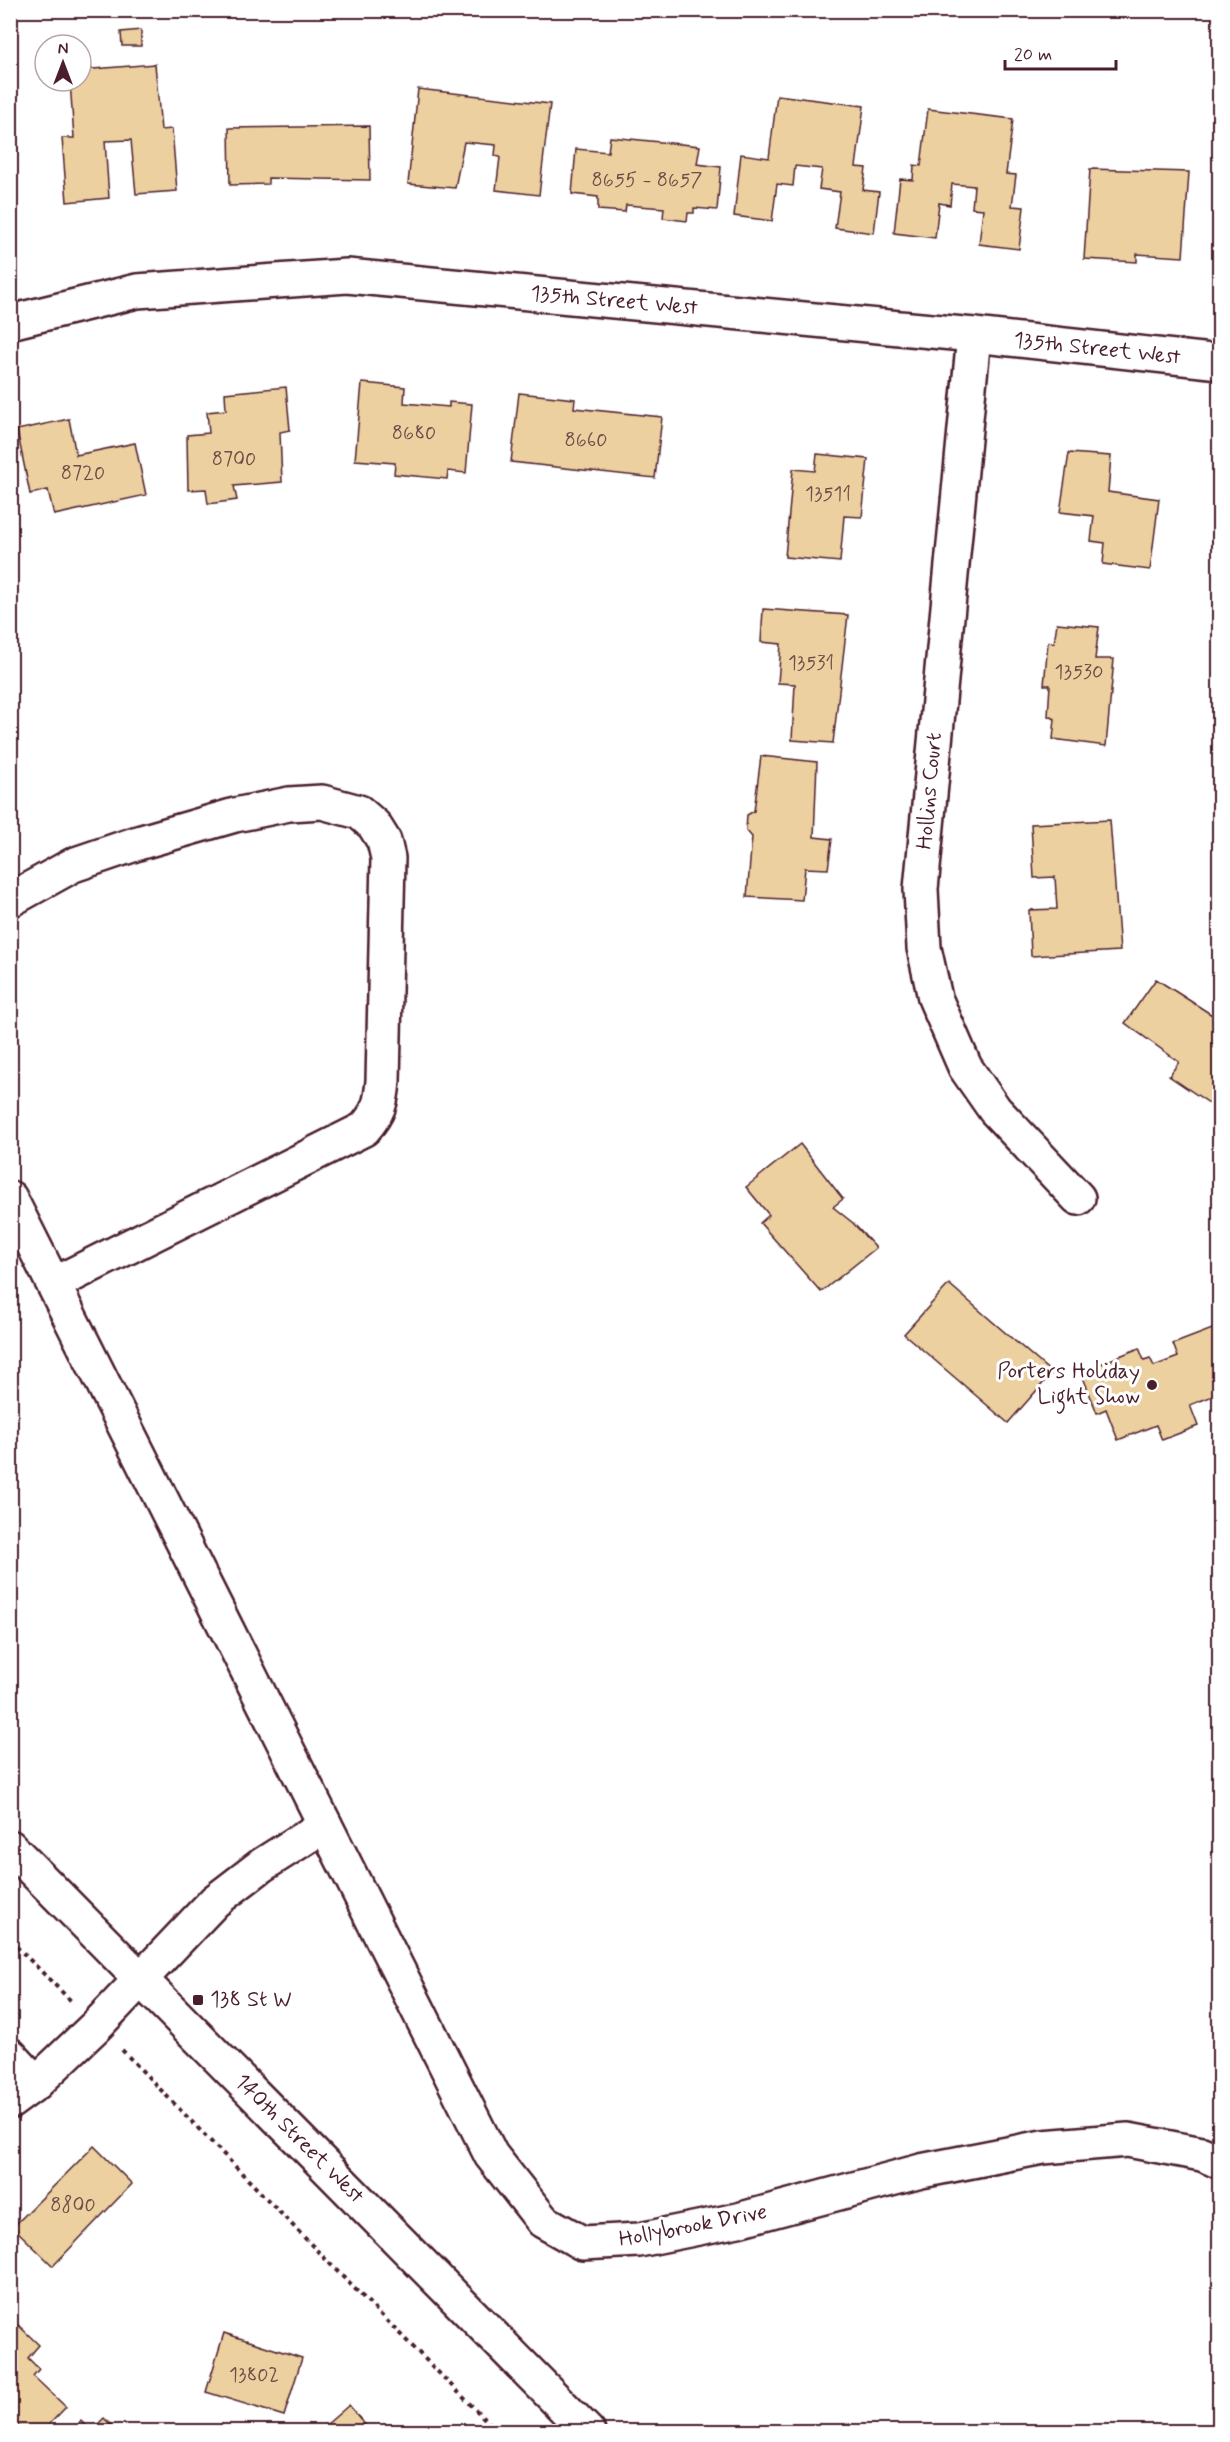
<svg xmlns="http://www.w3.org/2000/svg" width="1230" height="2442" font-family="Mynerve,sans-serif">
  <rect width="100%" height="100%" fill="#fff"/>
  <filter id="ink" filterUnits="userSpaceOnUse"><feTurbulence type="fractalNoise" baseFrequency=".0167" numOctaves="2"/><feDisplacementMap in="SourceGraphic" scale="12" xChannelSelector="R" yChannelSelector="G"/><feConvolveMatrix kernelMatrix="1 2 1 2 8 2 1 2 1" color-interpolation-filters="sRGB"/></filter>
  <g filter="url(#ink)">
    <!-- building -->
    <g fill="#ecd0a0" stroke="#4a1f2b" stroke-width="1.5">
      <path d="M141 30V46H122L121 32Z"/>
      <path d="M155 64 161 130 172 129 177 191 136 194 131 140 105 141 109 198 67 202 62 138H74L70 81H81V70Z"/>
      <path d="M418 89 550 104 539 195 496 190 500 157 495 156 496 145 464 142 455 188 408 184Z"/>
      <path d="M777 95 864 106 856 167 866 168 863 190 879 192 874 233 835 228 840 192 819 189 822 169 795 166 793 186 777 184 772 221 734 216 741 154 769 158Z"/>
      <path d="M928 109 1013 119 1006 174 1016 175 1012 206 1024 207 1019 249 979 244 983 209 972 208 974 186 952 184 950 205 939 203 935 238 894 233 900 179 913 180 914 165 921 166Z"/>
      <path d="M369 126 370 180 268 178V184L230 185 229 128Z"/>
      <path d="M610 137 700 146 697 164 721 167 717 210 694 208V213H688L687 221 663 218 664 208 626 205 625 212 598 210V197L572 194 576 149 608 152Z"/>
      <path d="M1090 169 1189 172 1183 257 1137 254V262L1084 259Z"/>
      <path d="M362 383 405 387 404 403 449 407V402L472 404 466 473 448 471 447 479 394 474 395 463 355 460Z"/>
      <path d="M286 387 290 430 280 432 282 482 234 486 237 500 208 504 206 489 188 490 187 435 209 433 207 412 226 410 225 393Z"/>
      <path d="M519 393 575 399 574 408 662 417 655 478 511 462Z"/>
      <path d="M69 419 76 455 135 443 146 495 54 515 48 490 30 494 17 430Z"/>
      <path d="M1069 453 1111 456 1108 492 1159 499 1150 570 1103 564 1105 543 1091 541 1094 516 1060 512Z"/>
      <path d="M817 454 868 459 862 517 844 516 840 562 785 557 793 469 815 471Z"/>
      <path d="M763 609 848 615 833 743 792 740 795 684 778 683 781 644 761 642Z"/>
      <path d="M1057 623 1099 627 1095 659H1114L1106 746 1053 739 1055 719 1048 716 1050 685H1044L1048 642 1054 643Z"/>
      <path d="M761 756 817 762 814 837 832 839 828 869 805 868 802 900 747 897 752 837 746 830 747 815 754 811Z"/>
      <path d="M1110 820 1120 951 1031 956 1029 910 1057 909 1055 877 1034 878 1031 824Z"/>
      <path d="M1156 979 1220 1020V1044L1216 1049 1220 1051V1100L1215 1107 1169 1076 1179 1062 1125 1023Z"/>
      <path d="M800 1144 843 1199 833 1207 853 1223 876 1248 821 1292 760 1223 769 1215 746 1187Z"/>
      <path d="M949 1284 1052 1373 1008 1423 904 1334Z"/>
      <path d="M1220 1326V1378L1215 1380 1220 1393 1190 1405 1198 1426 1162 1440 1156 1425 1118 1440 1106 1409 1097 1413 1081 1372 1139 1348 1144 1360 1150 1358 1154 1366 1178 1357 1173 1344Z"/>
      <path d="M94 2146 132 2184 53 2266 13 2227Z"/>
      <path d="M14 2321 39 2345 28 2358 39 2369 33 2376 66 2407 42 2432H25L10 2418V2324Z"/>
      <path d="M224 2333 302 2358 284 2416 206 2392Z"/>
      <path d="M349 2405 371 2432H318Z"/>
      <path d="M104 2418 118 2432H71L81 2421 91 2431Z"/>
    </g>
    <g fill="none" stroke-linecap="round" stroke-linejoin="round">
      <!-- minor casing -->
      <g stroke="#4a1f2b" stroke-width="38">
        <g id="minor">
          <path d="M10 322 137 291 347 276 974 335 1220 362"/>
          <path d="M974 335 921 889 924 948 935 998 965 1067 995 1110 1078 1198"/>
          <path d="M10 900 73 865 138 843 235 815 289 804 322 802 359 812 374 825 384 841 388 858 383 1081C381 1103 379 1112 364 1129L54 1284"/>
          <path d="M10 1198 491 2155 543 2221 582 2243 639 2240 738 2220 921 2171 1043 2147 1128 2140 1202 2154 1220 2162"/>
          <path d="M10 2055 36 2083"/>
          <path d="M10 2102 36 2083 97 2025 215 1901 262 1865 325 1825"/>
        </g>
      </g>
      <!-- tertiary casing -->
      <g stroke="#4a1f2b" stroke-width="38">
        <path id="tertiary" d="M10 1847 588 2432"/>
      </g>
      <!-- path -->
      <g stroke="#4a1f2b" stroke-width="4" stroke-dasharray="4.5 4.5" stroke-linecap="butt">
        <path d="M10 1940 71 2001"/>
        <path d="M122 2050 336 2270 498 2432"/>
      </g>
      <!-- minor -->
      <use href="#minor" stroke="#fff" stroke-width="33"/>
      <!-- tertiary -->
      <use href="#tertiary" stroke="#fff" stroke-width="33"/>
    </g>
  </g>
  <!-- markers -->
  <g fill="#4a1f2b" stroke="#fff" stroke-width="2">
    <circle cx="1152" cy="1385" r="6"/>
    <rect x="192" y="1994" width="12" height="12" rx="3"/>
  </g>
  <g text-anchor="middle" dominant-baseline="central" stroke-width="6" stroke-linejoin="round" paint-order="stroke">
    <!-- number labels -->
    <g font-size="20" fill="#724b48">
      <text x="647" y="180">8655 - 8657</text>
      <text x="414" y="433">8680</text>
      <text x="586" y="440">8660</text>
      <text x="234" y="459">8700</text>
      <text x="83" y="473">8720</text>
      <text x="828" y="494">13511</text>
      <text x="811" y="663">13531</text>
      <text x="1079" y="672">13530</text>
      <text x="73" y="2205">8800</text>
      <text x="254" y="2375">13802</text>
    </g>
    <!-- street labels -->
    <g font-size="22" fill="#4a1f2b" stroke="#fff">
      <text transform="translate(614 301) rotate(5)">135th Street West</text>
      <text transform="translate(1097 349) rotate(6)">135th Street West</text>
      <text transform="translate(930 791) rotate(-85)">Hollins Court</text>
      <text transform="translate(299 2139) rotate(45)">140th Street West</text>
      <text transform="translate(693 2226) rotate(-11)">Hollybrook Drive</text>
    </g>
    <!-- poi labels -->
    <g font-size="22" fill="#4a1f2b" stroke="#fff" text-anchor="end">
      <text x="1140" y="1372">Porters Holiday<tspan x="1140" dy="25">Light Show</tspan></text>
      <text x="210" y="2000" text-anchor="start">138 St W</text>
    </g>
  </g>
  <!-- margin -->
  <rect width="1230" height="2442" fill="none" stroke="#fff" stroke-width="36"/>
  <rect x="18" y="18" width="1194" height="2406" fill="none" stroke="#4a1f2b" stroke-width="2" filter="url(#ink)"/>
  <!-- north arrow -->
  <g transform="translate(63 63)"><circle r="28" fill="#ffffff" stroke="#b7a5aa" stroke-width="1.5"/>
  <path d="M0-4.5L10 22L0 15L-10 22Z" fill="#4a1f2b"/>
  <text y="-9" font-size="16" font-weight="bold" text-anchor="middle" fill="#4a1f2b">N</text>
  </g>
  <!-- scale -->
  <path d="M1005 60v9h111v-9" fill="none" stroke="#4a1f2b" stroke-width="3"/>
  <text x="1014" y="60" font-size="18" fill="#4a1f2b" stroke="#ffffff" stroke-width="4.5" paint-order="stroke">20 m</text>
</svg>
